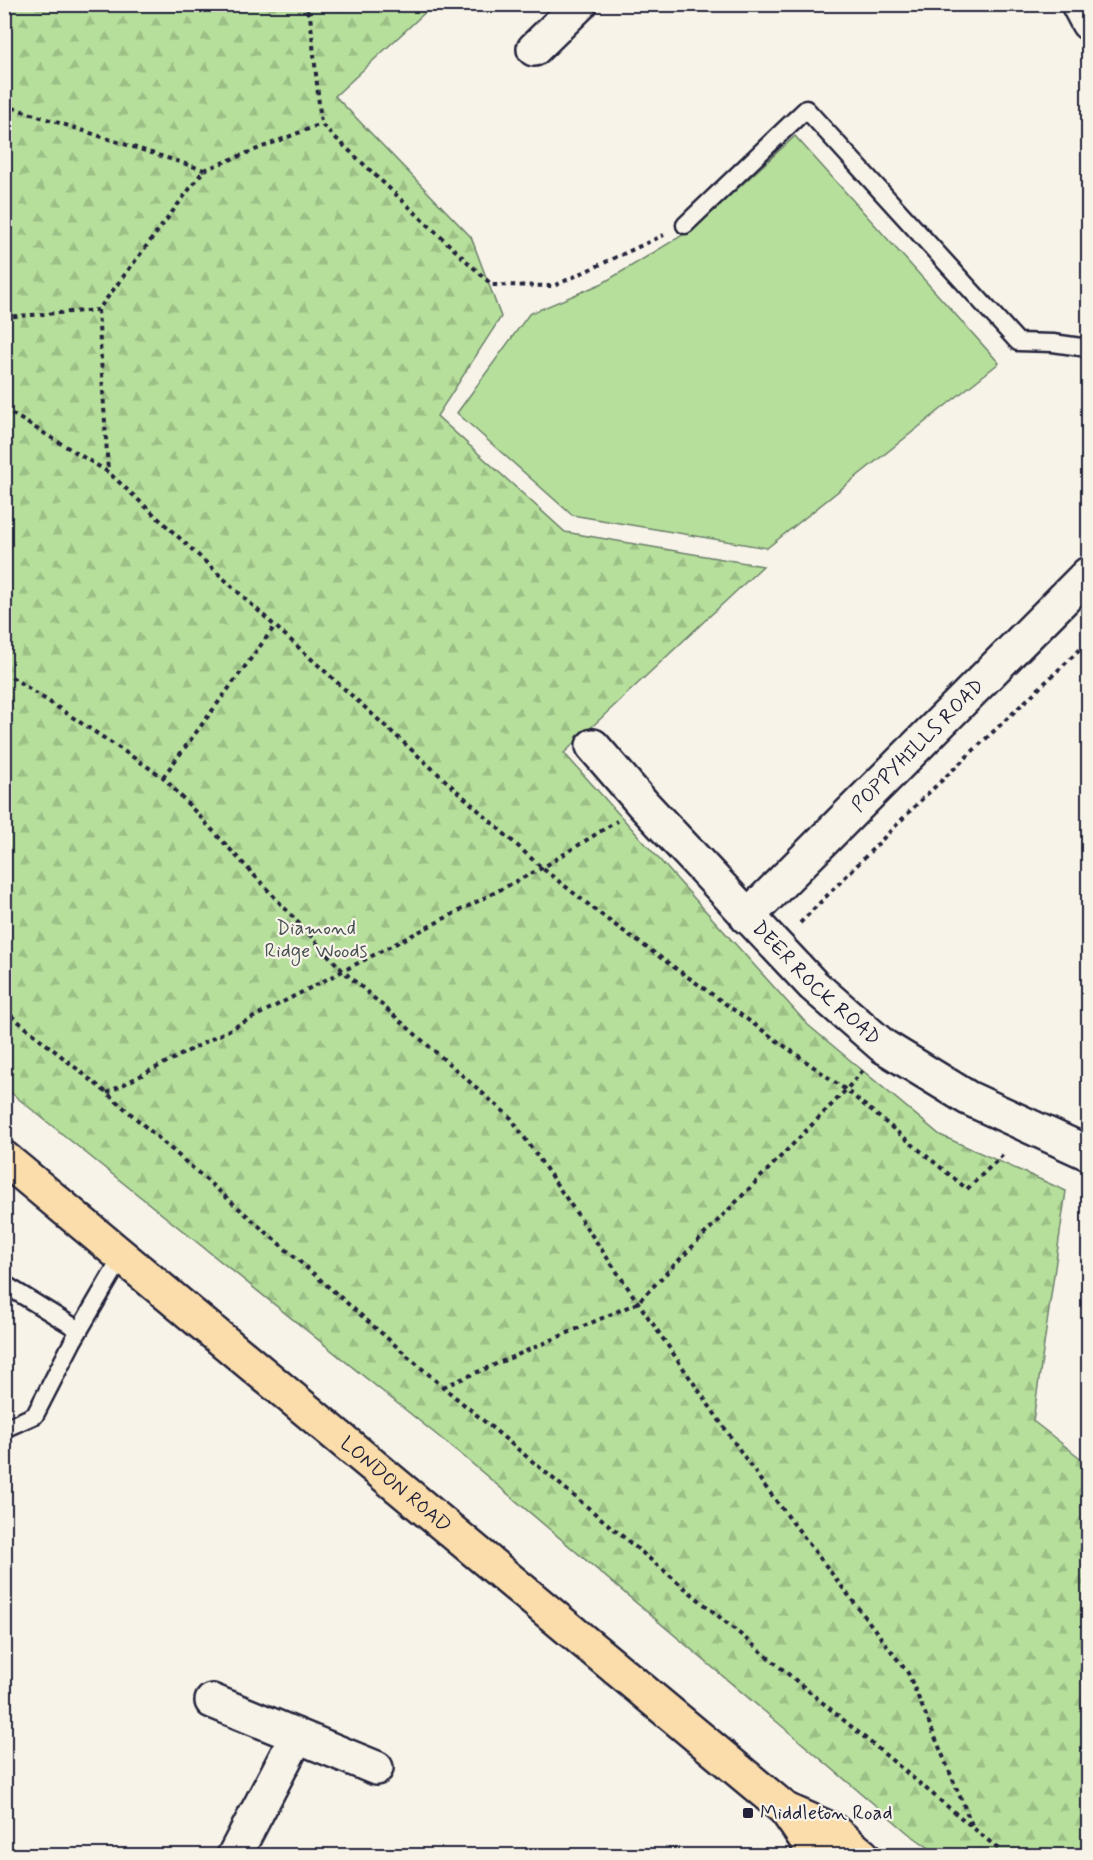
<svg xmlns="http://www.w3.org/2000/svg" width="1093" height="1860" font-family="Mynerve,sans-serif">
  <defs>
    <pattern id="forest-firs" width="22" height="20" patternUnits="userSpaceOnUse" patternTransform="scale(1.5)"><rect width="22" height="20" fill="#b6df9b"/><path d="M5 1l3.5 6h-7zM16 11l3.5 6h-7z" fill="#9cbf86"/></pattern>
  </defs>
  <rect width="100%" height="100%" fill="#f7f3e8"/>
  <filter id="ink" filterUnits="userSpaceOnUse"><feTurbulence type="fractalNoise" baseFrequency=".0167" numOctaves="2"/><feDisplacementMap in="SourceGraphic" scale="12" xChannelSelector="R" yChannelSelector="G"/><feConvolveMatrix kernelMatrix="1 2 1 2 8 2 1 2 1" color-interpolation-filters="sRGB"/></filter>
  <g filter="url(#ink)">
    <!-- forest -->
    <path fill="url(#forest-firs)" stroke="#6c806b" stroke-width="1.5" d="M4 5H433L335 96 471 237 501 317 437 416 565 532 763 566 564 753 808 1025 940 1135 1066 1191 1033 1421 1088 1464V1855H939L908 1833 463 1456 5 1088Z"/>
    <!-- park -->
    <path fill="#b6df9b" stroke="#6c806b" stroke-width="1.5" d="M795 136 999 363 767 548 572 515 457 413 529 314 603 283 696 227Z"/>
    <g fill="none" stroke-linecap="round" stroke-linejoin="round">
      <!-- service casing -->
      <g stroke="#22223b" stroke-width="21">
        <g id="service">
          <path d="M685 225 806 109 1018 342 1053 343 1088 348"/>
          <path d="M4 1284 79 1330"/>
          <path d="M4 1429 35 1415 73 1341 122 1257"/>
        </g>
      </g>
      <!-- minor casing -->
      <g stroke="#22223b" stroke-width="38">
        <g id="minor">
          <path d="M1078 4 1088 23"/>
          <path d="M534 49 580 4"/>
          <path id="s1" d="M593 746 643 804 813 985 883 1046 968 1098 1088 1153"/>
          <path id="s2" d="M747 917 1088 574"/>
          <path d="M212 1701 376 1768"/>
          <path d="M234 1856 297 1736"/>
        </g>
      </g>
      <!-- primary casing -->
      <g stroke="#22223b" stroke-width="38">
        <g id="primary">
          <path id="s3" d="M4 1158 786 1810 832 1830 863 1856"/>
          <path d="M786 1810 812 1848 821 1856"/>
        </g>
      </g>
      <!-- path -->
      <g stroke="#22223b" stroke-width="4" stroke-dasharray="4.5 4.5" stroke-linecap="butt">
        <path d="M300 4 310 15 321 124 492 285 554 286 664 235"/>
        <path d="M4 105 204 170"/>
        <path d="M98 310 108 471"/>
        <path d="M4 317 98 310 204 170 321 124"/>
        <path d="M4 409 108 472 275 626 542 868 608 920 846 1090 967 1189 1006 1152"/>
        <path d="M4 672 163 777 343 971 511 1118 761 1481 908 1673 972 1825"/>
        <path d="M163 777 275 626"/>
        <path d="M800 923 920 801 1088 642"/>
        <path d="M4 1010 107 1093 443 1387 1007 1856"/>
        <path d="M107 1093 542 868 617 821"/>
        <path d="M443 1387 637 1303 846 1090 863 1070"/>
        <path d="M1082 1856 1088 1852"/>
      </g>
      <!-- service -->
      <use href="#service" stroke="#f7f3e8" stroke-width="16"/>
      <!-- minor -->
      <use href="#minor" stroke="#f7f3e8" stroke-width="33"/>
      <!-- primary -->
      <use href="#primary" stroke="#faddab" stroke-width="33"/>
    </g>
  </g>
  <!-- markers -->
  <rect fill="#22223b" stroke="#f7f3e8" stroke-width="2" x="742" y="1807" width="12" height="12" rx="3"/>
  <g text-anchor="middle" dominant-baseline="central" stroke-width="4.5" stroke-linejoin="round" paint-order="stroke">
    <!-- street labels -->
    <g font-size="20" fill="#22223b" stroke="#f7f3e8">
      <text stroke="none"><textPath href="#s2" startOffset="242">POPPYHILLS ROAD</textPath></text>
      <text stroke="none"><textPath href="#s1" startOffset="326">DEER ROCK ROAD</textPath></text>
      <text stroke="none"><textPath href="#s3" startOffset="510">LONDON ROAD</textPath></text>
    </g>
    <!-- park labels -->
    <g font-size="20" fill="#475153" stroke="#f7f3e8">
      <text x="316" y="928">Diamond<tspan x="316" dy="23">Ridge Woods</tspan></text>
    </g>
    <!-- poi labels -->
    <g font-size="20" fill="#22223b" stroke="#f7f3e8" text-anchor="start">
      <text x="760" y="1813">Middleton Road</text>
    </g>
  </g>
  <!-- margin -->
  <rect width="1093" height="1860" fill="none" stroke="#f7f3e8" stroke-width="24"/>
  <rect x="12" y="12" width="1069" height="1836" fill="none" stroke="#22223b" stroke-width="2" filter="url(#ink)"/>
</svg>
